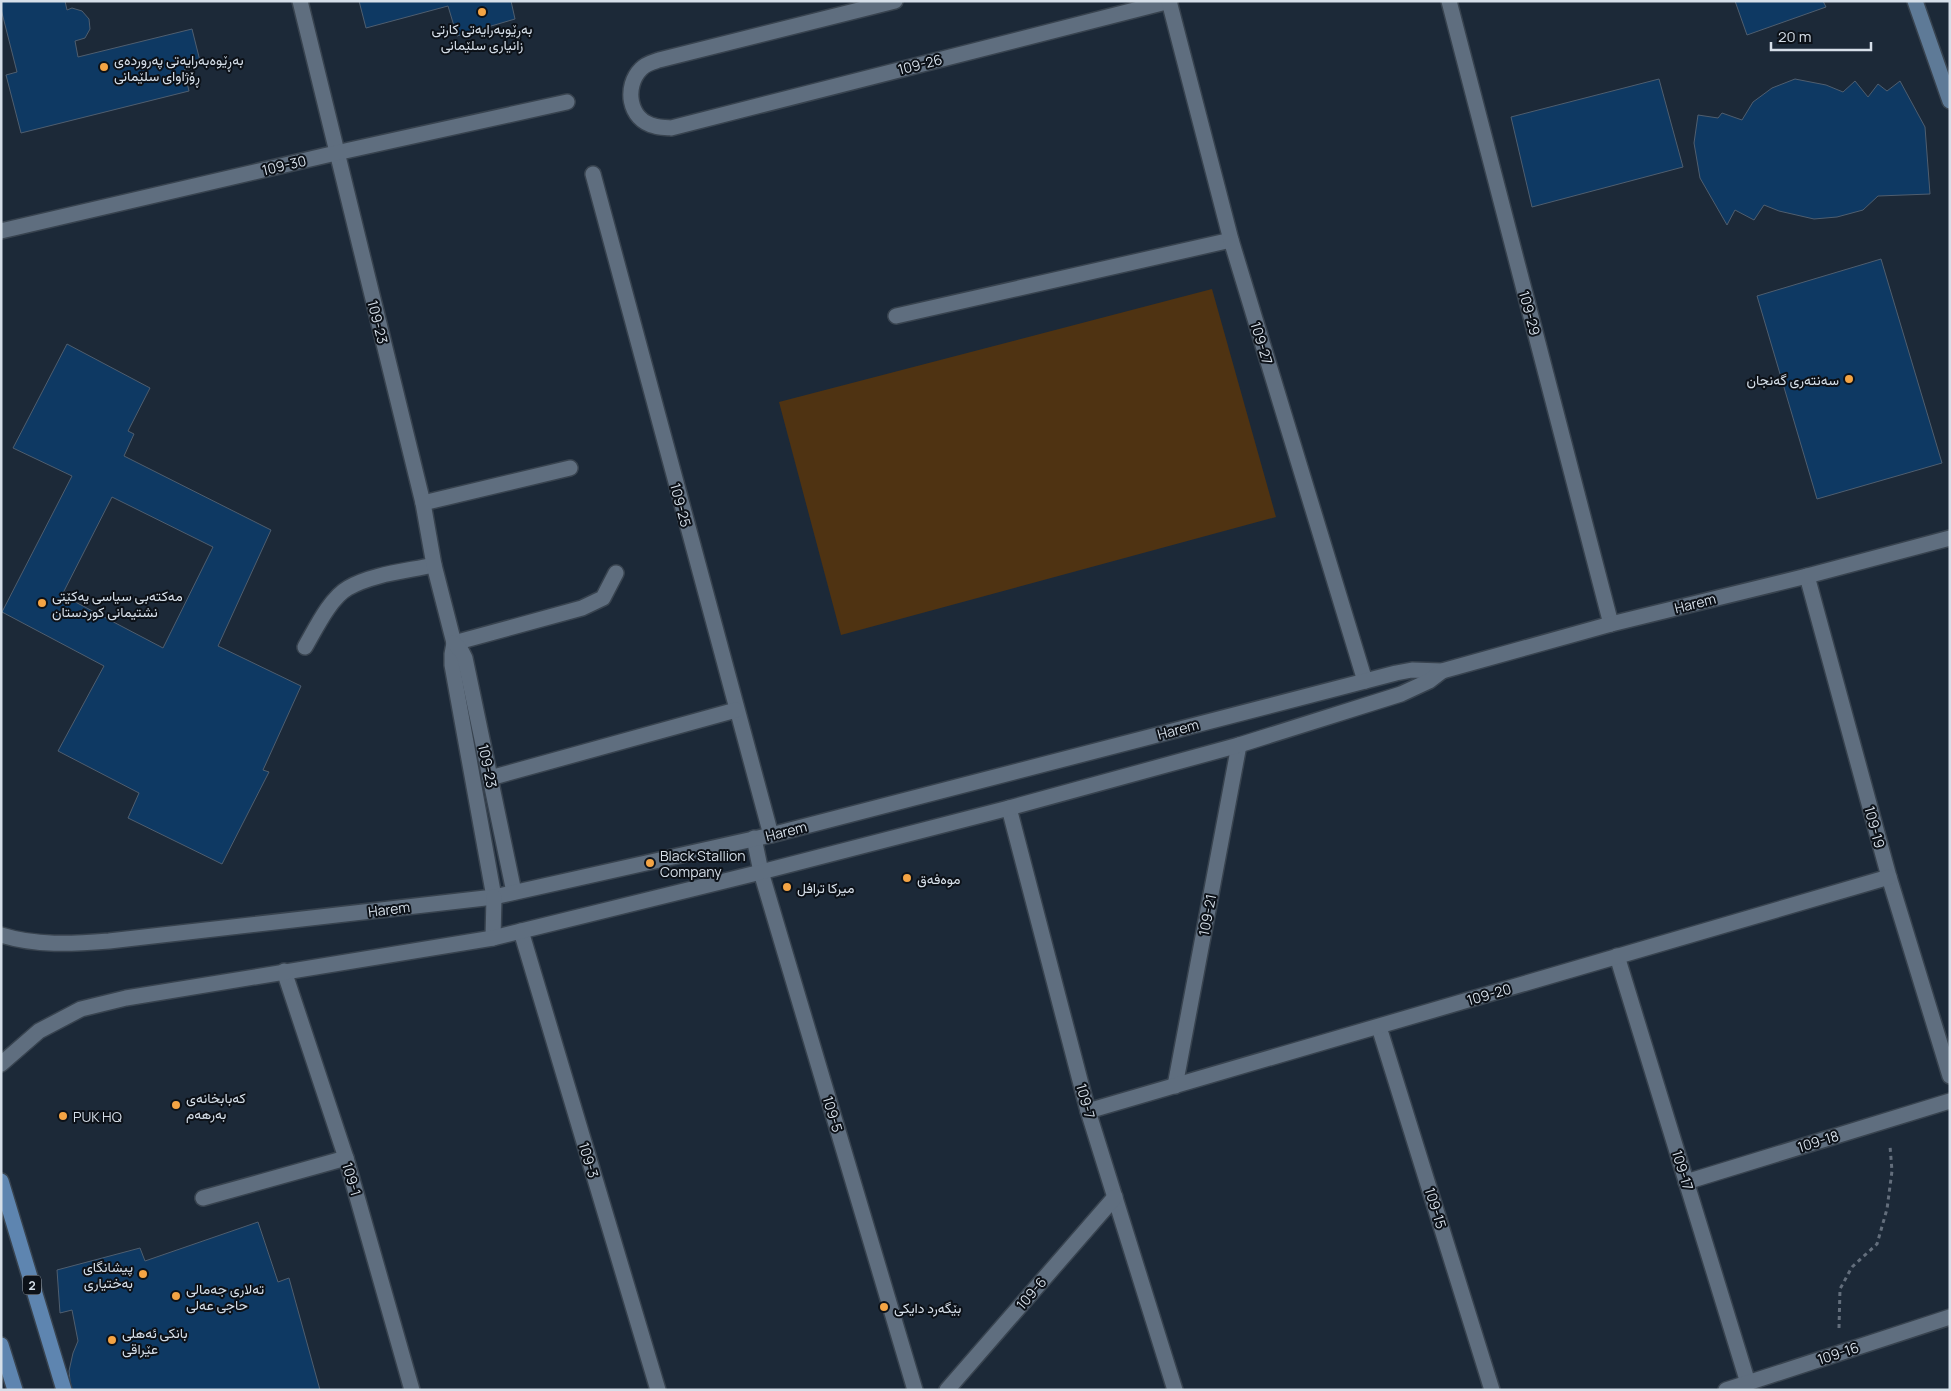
<svg xmlns="http://www.w3.org/2000/svg" width="1951" height="1391" font-family="Manrope,Vazirmatn,sans-serif">
  <rect width="100%" height="100%" fill="#1c2938"/>
  <!-- green -->
  <path fill="#4f3312" d="M1212 289 1276 517 841 635 779 402Z"/>
  <!-- building -->
  <g fill="#0e3963" stroke="#4f5e6f" fill-rule="evenodd">
    <path d="M1 1H65L67 10 72 8 82 11 89 19 90 29 85 38 75 41 78 57 192 29 201 65 184 70 189 91 21 133 6 75 17 72 1 9Z"/>
    <path d="M359 1H511L515 19 457 36 448 6 366 28Z"/>
    <path d="M1735 1H1823L1826 7 1747 35Z"/>
    <path d="M1659 79 1683 167 1532 207 1511 117Z"/>
    <path d="M1795 79 1826 85 1843 92 1855 81 1868 97 1878 84 1887 91 1900 81 1925 127 1930 194 1878 196 1863 210 1837 217 1814 219 1779 211 1764 205 1754 220 1735 210 1727 225 1700 178 1694 143 1698 115 1718 118 1722 113 1742 120 1753 102 1772 88Z"/>
    <path d="M1881 259 1942 463 1817 499 1757 296Z"/>
    <path d="M67 344 150 388 128 431 134 434 124 456 271 530 218 646 301 686 263 770 269 772 222 864 128 818 139 793 58 751 104 666 2 612 72 476 13 448ZM112 497 213 547 163 648 62 595Z"/>
    <path d="M258 1222 278 1282 289 1278 320 1390H71L69 1371 73 1353 78 1341 72 1310 60 1313 57 1270 140 1248 145 1261Z"/>
  </g>
  <g fill="none" stroke-linecap="round" stroke-linejoin="round">
    <!-- service casing -->
    <g stroke="#38434f" stroke-width="18">
      <g id="service">
        <path d="M896 316 1231 240"/>
        <path d="M423 503 570 468"/>
        <path d="M454 643 582 608 603 598 616 573"/>
        <path d="M305 647C315 630 330 598 348 588 372 574 407 571 434 565"/>
        <path d="M203 1198 346 1158"/>
      </g>
    </g>
    <!-- minor casing -->
    <g stroke="#38434f" stroke-width="18">
      <g id="minor">
        <path d="M300 1 423 503 434 565 454 643 452 654V665L494 897"/>
        <path d="M895 1 659 60C653 62 645 64 641 69 624 86 628 120 655 126 660 128 666 127 671 128L1170 1"/>
        <path d="M1169 1 1231 240 1365 681"/>
        <path d="M1449 1 1611 624"/>
        <path d="M593 174 771 835"/>
        <path d="M1 231 336 153 567 102"/>
        <path d="M1807 576 1889 877 1950 1076"/>
        <path d="M454 643 462 652 465 658 514 892"/>
        <path d="M490 778 736 710"/>
        <path d="M1009 808 1088 1111 1175 1390"/>
        <path d="M754 838 761 872 915 1390"/>
        <path d="M521 931 658 1390"/>
        <path d="M1617 956 1748 1383"/>
        <path d="M284 971 346 1158 412 1390"/>
        <path d="M1379 1027 1492 1390"/>
        <path d="M1175 1086 1239 745"/>
        <path d="M1088 1111 1889 877"/>
        <path d="M1686 1182 1950 1101"/>
        <path d="M947 1390 1115 1197"/>
        <path d="M1726 1390 1950 1317"/>
      </g>
    </g>
    <!-- tertiary casing -->
    <g stroke="#38434f" stroke-width="18">
      <g id="tertiary">
        <path d="M1 935C36 946 72 944 109 941L494 897 771 835 1396 673 1412 670 1442 671 1611 624 1807 576 1950 538"/>
        <path d="M493 938 494 897"/>
        <path d="M1 1064 39 1031 81 1009 126 998 493 938 761 872 1009 808 1239 745 1401 694 1429 681 1442 671"/>
      </g>
    </g>
    <!-- secondary casing -->
    <g stroke="#38434f" stroke-width="18">
      <path id="secondary" d="M1915 1 1950 101"/>
    </g>
    <!-- primary casing -->
    <g stroke="#38434f" stroke-width="18">
      <g id="primary">
        <path d="M1 1181 64 1390"/>
        <path d="M1 1345 15 1390"/>
      </g>
    </g>
    <!-- path -->
    <path stroke="#636e7c" stroke-width="3" stroke-dasharray="4 4" stroke-linecap="butt" d="M1839 1328 1840 1289 1852 1267 1877 1244 1887 1209 1892 1171 1890 1146"/>
    <!-- service -->
    <use href="#service" stroke="#5f6e7f" stroke-width="15"/>
    <!-- minor -->
    <use href="#minor" stroke="#5f6e7f" stroke-width="15"/>
    <!-- tertiary -->
    <use href="#tertiary" stroke="#5f6e7f" stroke-width="15"/>
    <!-- secondary -->
    <use href="#secondary" stroke="#5e7a97" stroke-width="15"/>
    <!-- primary -->
    <use href="#primary" stroke="#5e85b0" stroke-width="15"/>
  </g>
  <!-- markers -->
  <g fill="#f4a444" stroke="#0c1118" stroke-width="2">
    <circle cx="482" cy="12" r="5"/>
    <circle cx="104" cy="67" r="5"/>
    <circle cx="1849" cy="379" r="5"/>
    <circle cx="42" cy="603" r="5"/>
    <circle cx="650" cy="863" r="5"/>
    <circle cx="907" cy="878" r="5"/>
    <circle cx="787" cy="887" r="5"/>
    <circle cx="176" cy="1105" r="5"/>
    <circle cx="63" cy="1116" r="5"/>
    <circle cx="143" cy="1274" r="5"/>
    <circle cx="176" cy="1296" r="5"/>
    <circle cx="884" cy="1307" r="5"/>
    <circle cx="112" cy="1340" r="5"/>
  </g>
  <g text-anchor="middle" dominant-baseline="central" stroke-width="4" stroke-linejoin="round" paint-order="stroke">
    <!-- shield labels -->
    <rect fill="#0c1118" stroke="#99a1aa" stroke-width="1" x="23" y="1275.5" width="18" height="19" rx="4"/>
    <g font-size="12" font-weight="bold" fill="#d6dfe9">
      <text x="32" y="1285">2</text>
    </g>
    <!-- poi labels -->
    <g font-size="14" fill="#d6dfe9" stroke="#0c1118" text-anchor="start">
      <text x="482" y="28" text-anchor="middle">بەڕێوبەرایەتی کارتی<tspan x="482" dy="16">زانیاری سلێمانی</tspan></text>
      <text x="114" y="59">بەڕێوەبەرایەتی پەروردەی<tspan x="114" dy="16">ڕۆژاوای سلێمانی</tspan></text>
      <text x="1839" y="379" text-anchor="end">سەنتەری گەنجان</text>
      <text x="52" y="595">مەکتەبی سیاسی یەکێتی<tspan x="52" dy="16">نشتیمانی کوردستان</tspan></text>
      <text x="660" y="855">Black Stallion<tspan x="660" dy="16">Company</tspan></text>
      <text x="917" y="878">موەفەق</text>
      <text x="797" y="887">ميركا ترافل</text>
      <text x="186" y="1097">کەبابخانەی<tspan x="186" dy="16">بەرهەم</tspan></text>
      <text x="73" y="1116">PUK HQ</text>
      <text x="133" y="1266" text-anchor="end">پیشانگای<tspan x="133" dy="16">بەختیاری</tspan></text>
      <text x="186" y="1288">تەلاری جەمالی<tspan x="186" dy="16">حاجی عەلی</tspan></text>
      <text x="894" y="1307">بێگەرد دایکی</text>
      <text x="122" y="1332">بانکی ئەھلی<tspan x="122" dy="16">عێراقی</tspan></text>
    </g>
    <!-- street labels -->
    <g font-size="14" fill="#d6dfe9" stroke="#0c1118">
      <text transform="translate(920 64) rotate(-14)">109-26</text>
      <text transform="translate(284 165) rotate(-13)">109-30</text>
      <text transform="translate(1530 313) rotate(75)">109-29</text>
      <text transform="translate(378 322) rotate(76)">109-23</text>
      <text transform="translate(1262 343) rotate(73)">109-27</text>
      <text transform="translate(681 505) rotate(75)">109-25</text>
      <text transform="translate(1695 603) rotate(-14)">Harem</text>
      <text transform="translate(1178 729) rotate(-15)">Harem</text>
      <text transform="translate(488 766) rotate(78)">109-23</text>
      <text transform="translate(1875 827) rotate(75)">109-19</text>
      <text transform="translate(786 831) rotate(-14)">Harem</text>
      <text transform="translate(389 909) rotate(-7)">Harem</text>
      <text transform="translate(1207 915) rotate(-79)">109-21</text>
      <text transform="translate(1489 994) rotate(-16)">109-20</text>
      <text transform="translate(1086 1101) rotate(75)">109-7</text>
      <text transform="translate(833 1114) rotate(73)">109-5</text>
      <text transform="translate(1818 1141) rotate(-17)">109-18</text>
      <text transform="translate(589 1160) rotate(73)">109-3</text>
      <text transform="translate(1683 1170) rotate(73)">109-17</text>
      <text transform="translate(352 1179) rotate(74)">109-1</text>
      <text transform="translate(1436 1208) rotate(73)">109-15</text>
      <text transform="translate(1031 1293) rotate(-49)">109-6</text>
      <text transform="translate(1838 1353) rotate(-18)">109-16</text>
    </g>
  </g>
  <!-- border -->
  <rect width="1951" height="1391" fill="none" stroke="#d6dfe9" stroke-width="5"/>
  <!-- scale -->
  <path d="M1771 42v8h100v-8" fill="none" stroke="#d6dfe9" stroke-width="2.5"/>
  <text x="1778" y="42" font-size="15" fill="#d6dfe9" stroke="#0c1118" stroke-width="4" paint-order="stroke">20 m</text>
</svg>
